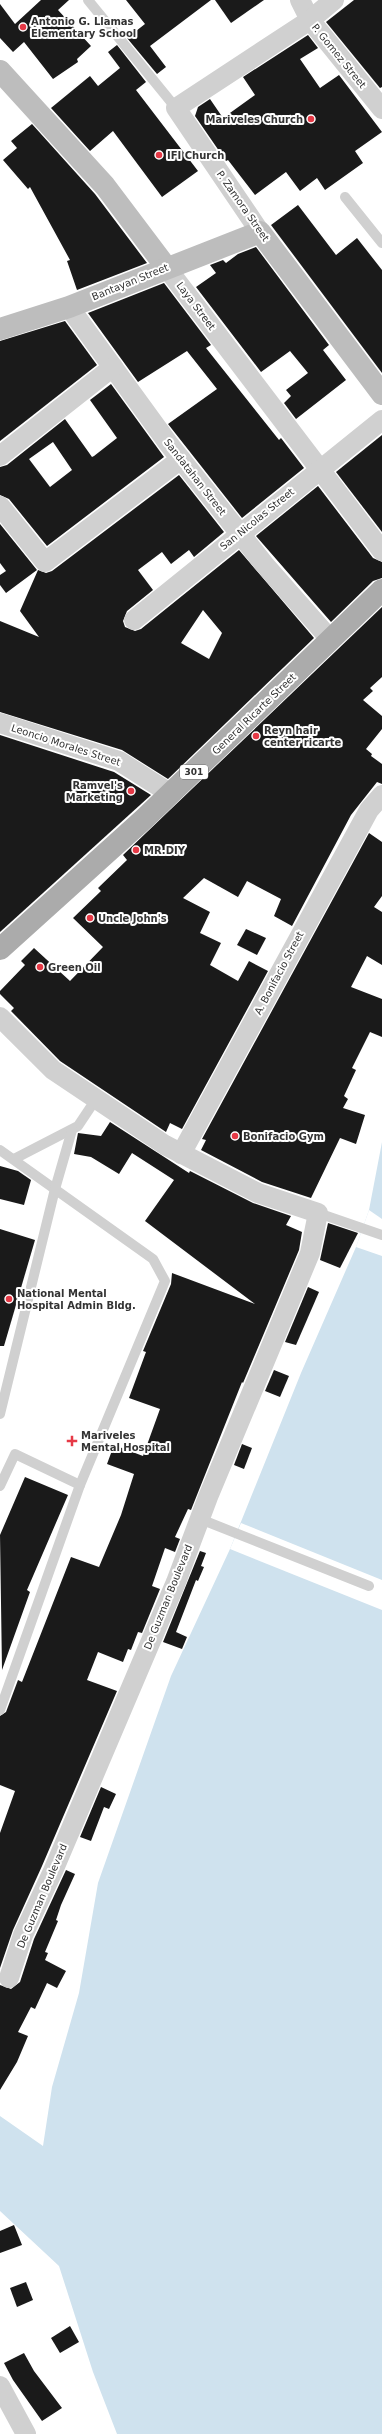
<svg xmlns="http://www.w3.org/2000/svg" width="382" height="2434" font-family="'DejaVu Sans',sans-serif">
  <rect width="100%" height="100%" fill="#fff"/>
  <!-- water -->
  <path fill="#cfe2ee" d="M382 1142V2434H117L93 2372 59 2266 0 2211V2116L43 2146 52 2087 79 1993 98 1883 171 1676 230 1549 301 1373 356 1247 369 1210Z"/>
  <!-- pier -->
  <g fill="#fff">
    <path d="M369 1210 382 1219V1256L356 1247Z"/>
    <path d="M241 1523 382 1580V1610L230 1549Z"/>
  </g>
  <!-- building -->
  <g fill="#1a1a1a" fill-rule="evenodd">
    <path d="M41 0H69L58 10 91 46 77 59 78 62 53 79 24 42 13 52 0 38V4L15 24Z"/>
    <path d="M126 0H211L150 46 166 67 157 74 127 38 145 24Z"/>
    <path d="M215 0H264L231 23Z"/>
    <path d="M354 0H382V87L380 88 326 22Z"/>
    <path d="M308 35 318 48 300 59 320 88 339 75 382 132 355 151 363 163 325 190 317 178 300 191 286 172 255 195 228 160 226 161 195 116 198 107 210 99 223 118 255 95 243 77Z"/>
    <path d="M117 45 146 82 136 90 198 171 162 197 113 131 90 151 51 108 90 76 98 86 120 68 108 52Z"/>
    <path d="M32 124 95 194 147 263 77 290 67 261 70 260 30 187 28 189 3 160 17 148 11 141Z"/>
    <path d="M298 205 336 255 357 238 382 270V373L271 225Z"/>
    <path d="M256 247 329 345 323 350 346 380 296 419 284 403 291 396 286 390 308 373 290 351 261 372 196 287 216 273 210 265 223 260 226 263 238 254Z"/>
    <path d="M164 283 211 345 206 348 279 440 281 438 304 468 242 518 168 424 217 389 187 351 138 382 88 313Z"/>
    <path d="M65 321 97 365 0 441V341Z"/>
    <path d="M111 384 164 457 47 546 9 499 0 495V467L7 465 65 419 92 457 94 456 117 438 90 400ZM53 442 72 470 50 487 29 459Z"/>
    <path d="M382 435V532L336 472Z"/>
    <path d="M179 475 224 532 194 557 189 550 171 564 162 552 138 570 153 590 127 611 123 621 125 627 135 631 141 629 239 550 314 638 168 779 122 750 0 712V621L39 637 20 611 38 570 46 573 52 571ZM203 610 222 633 209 659 181 643Z"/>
    <path d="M318 486 373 558 382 562V578L373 581 331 622 256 536Z"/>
    <path d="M0 524 37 570 6 593 0 585V575L6 571 0 563Z"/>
    <path d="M382 607V677L370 688 373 691 363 700 382 716V729L366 749 372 754 371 756 382 764V784L377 782 351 815 292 926 274 916 281 899 247 881 238 897 204 878 183 898 210 912 200 933 221 943 210 965 238 981 249 961 268 971 182 1129 170 1123 166 1132 60 1061 11 1011 14 1008 0 994V991L25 965 21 961 34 948 70 981 103 947 73 918 101 891 98 888 127 860 123 855Z"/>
    <path d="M0 735 114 772 151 795 0 932Z"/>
    <path d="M369 833 382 842V896L374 907 382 912V965L367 956 351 987 382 999V1037L370 1032 352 1068 356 1070 344 1096 348 1099 343 1108 365 1115 356 1144 340 1138 311 1198 262 1182 201 1150 206 1140 202 1139Z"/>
    <path d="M246 929 266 938 257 955 237 945Z"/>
    <path d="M110 1122 189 1173 190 1171 253 1203 291 1216 286 1225 302 1232 299 1250 243 1383 242 1382 191 1510 188 1509 175 1537 180 1539 175 1552 165 1548 152 1586 160 1589 142 1633 138 1632 131 1650 128 1649 123 1662 98 1652 87 1680 117 1691 42 1866 13 1930 0 1968V1833L15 1791 0 1785V1716L6 1712 18 1680 22 1682 71 1557 99 1567 121 1515 134 1474 107 1464 114 1445 143 1456 160 1409 129 1398 146 1352 143 1351 171 1284 172 1273 255 1304 145 1221 174 1180 132 1153 119 1174 91 1157 74 1154 78 1133 101 1136Z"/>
    <path d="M0 1166 18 1171 31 1180 24 1205 0 1199Z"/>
    <path d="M328 1223 358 1233 340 1268 320 1260Z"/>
    <path d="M0 1229 35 1240 4 1346H0Z"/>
    <path d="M308 1287 319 1292 296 1345 285 1342Z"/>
    <path d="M274 1370 289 1376 280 1397 265 1391Z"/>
    <path d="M242 1444 252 1448 244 1469 234 1465Z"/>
    <path d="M25 1477 68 1495 27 1590 30 1592 2 1670 0 1535Z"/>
    <path d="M200 1551 206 1553 201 1566 204 1567 198 1581 196 1580 176 1632 187 1637 182 1649 163 1642Z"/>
    <path d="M101 1787 116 1794 109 1809 104 1807 91 1841 80 1837Z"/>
    <path d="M66 1870 75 1874 61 1905 56 1920 58 1921 45 1952 48 1953 45 1960 66 1971 57 1988 47 1983 35 2009 31 2007 18 2032 28 2036 17 2062 0 2090V1985L11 1989 20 1982 34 1939Z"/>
    <path d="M14 2225 22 2245 0 2253V2231Z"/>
    <path d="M26 2282 33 2300 17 2307 10 2288Z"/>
    <path d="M70 2326 79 2342 60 2353 51 2338Z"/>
    <path d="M24 2353 34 2371 62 2408 42 2421 13 2380 4 2363Z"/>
  </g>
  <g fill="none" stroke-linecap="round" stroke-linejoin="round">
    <!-- lane -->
    <g stroke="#d0d0d0" stroke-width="10">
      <path d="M88 0 176 108"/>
      <path d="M345 197 382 243"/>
      <path d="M0 1150 153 1259 165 1281 80 1485 0 1710"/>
      <path d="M14 1159 78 1126 96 1099"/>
      <path d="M318 1213 382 1235"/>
      <path d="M0 1414 55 1189 72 1130"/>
      <path d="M0 1486 15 1454 80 1485"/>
      <path d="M200 1519 369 1586"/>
    </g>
    <!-- street -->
    <g stroke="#d0d0d0" stroke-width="20">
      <path d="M300 0 310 20 382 109"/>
      <path d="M260 232 176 108 310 20 334 0"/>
      <path d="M166 267 382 551"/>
      <path d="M69 307 168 443 264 564 330 639"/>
      <path d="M0 456 113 367"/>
      <path d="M0 506 45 562 181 459"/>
      <path d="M134 620 382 420"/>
      <path d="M0 723 119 761 171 794"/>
      <path d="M0 1017 53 1070 165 1145 258 1193 318 1213 310 1253 208 1497 176 1582 53 1871 23 1935 9 1978"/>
      <path d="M181 1154 369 810 382 795"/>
      <path d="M0 2386 26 2434"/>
    </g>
    <!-- secondary -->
    <g stroke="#bdbdbd" stroke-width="22">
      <path d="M0 71 105 186 166 267"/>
      <path d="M0 329 69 307 260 232 382 394"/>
    </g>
    <!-- primary -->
    <path stroke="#ababab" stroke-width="22" d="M0 949 144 819 382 590"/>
  </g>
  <!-- markers -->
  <g fill="#e63946" stroke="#fff" stroke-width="1.5">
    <circle cx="23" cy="27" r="4"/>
    <circle cx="311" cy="119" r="4"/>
    <circle cx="159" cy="155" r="4"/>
    <circle cx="256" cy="736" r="4"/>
    <circle cx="131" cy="791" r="4"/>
    <circle cx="136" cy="850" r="4"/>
    <circle cx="90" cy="918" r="4"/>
    <circle cx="40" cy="967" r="4"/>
    <circle cx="235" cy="1136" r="4"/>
    <circle cx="9" cy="1299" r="4"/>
    <path d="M70 1435h4v4h4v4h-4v4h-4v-4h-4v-4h4z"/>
  </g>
  <g text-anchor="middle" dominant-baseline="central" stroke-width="4" stroke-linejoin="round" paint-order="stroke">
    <!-- shield labels -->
    <rect fill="#fff" stroke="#707070" stroke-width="1" x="180" y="765" width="28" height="14" rx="3"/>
    <g font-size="9" font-weight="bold" fill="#333">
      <text x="194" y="772">301</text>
    </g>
    <!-- poi labels -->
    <g font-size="10" font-weight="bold" fill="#333" stroke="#fff" text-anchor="start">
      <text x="31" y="21">Antonio G. Llamas<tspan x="31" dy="12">Elementary School</tspan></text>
      <text x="303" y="119" text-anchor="end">Mariveles Church</text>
      <text x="167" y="155">IFI Church</text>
      <text x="264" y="730">Reyn hair<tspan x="264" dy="12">center ricarte</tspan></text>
      <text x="123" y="785" text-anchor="end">Ramvel's<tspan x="123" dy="12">Marketing</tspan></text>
      <text x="144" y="850">MR.DIY</text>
      <text x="98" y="918">Uncle John's</text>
      <text x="48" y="967">Green Oil</text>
      <text x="243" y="1136">Bonifacio Gym</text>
      <text x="17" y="1293">National Mental<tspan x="17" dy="12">Hospital Admin Bldg.</tspan></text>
      <text x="81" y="1435">Mariveles<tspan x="81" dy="12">Mental Hospital</tspan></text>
    </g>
    <!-- street labels -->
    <g font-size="10" fill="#333" stroke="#fff">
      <text transform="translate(339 56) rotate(51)">P. Gomez Street</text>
      <text transform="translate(243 206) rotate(55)">P. Zamora Street</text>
      <text transform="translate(130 282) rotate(-22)">Bantayan Street</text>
      <text transform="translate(196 306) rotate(53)">Laya Street</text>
      <text transform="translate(195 477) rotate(52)">Sandatahan Street</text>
      <text transform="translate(257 519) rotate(-39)">San Nicolas Street</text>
      <text transform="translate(254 714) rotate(-44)">General Ricarte Street</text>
      <text transform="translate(66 745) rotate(18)">Leoncio Morales Street</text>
      <text transform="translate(279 973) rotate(-62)">A. Bonifacio Street</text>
      <text transform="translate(168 1597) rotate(-68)">De Guzman Boulevard</text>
      <text transform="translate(42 1896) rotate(-67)">De Guzman Boulevard</text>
    </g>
  </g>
</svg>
